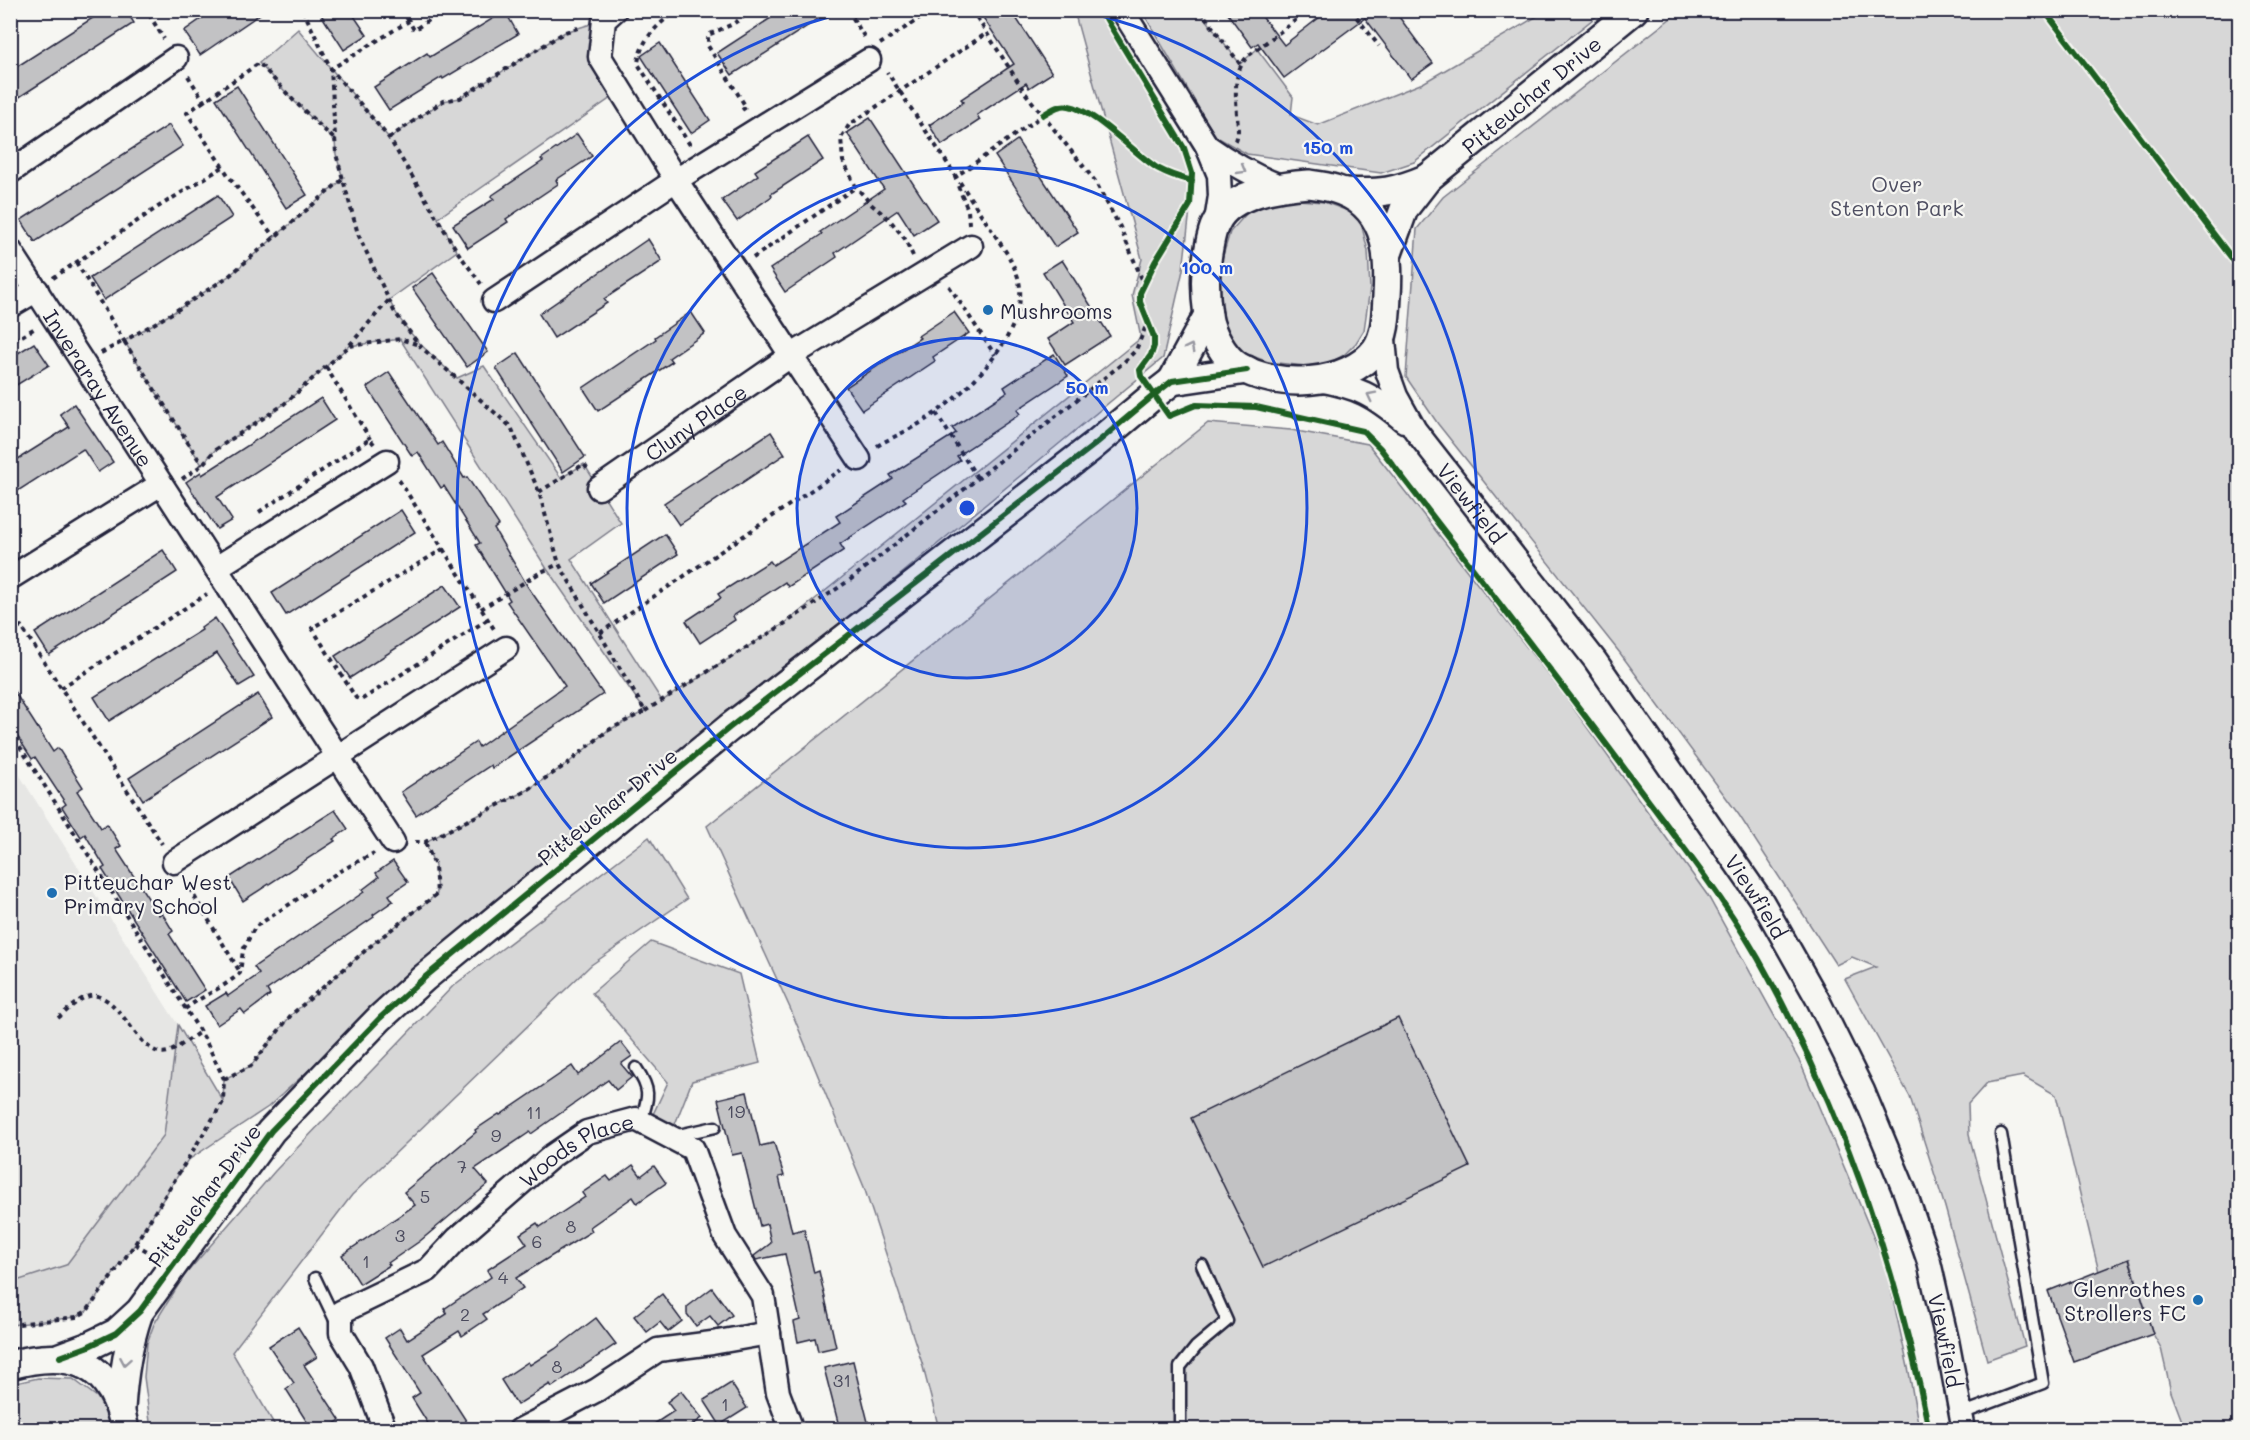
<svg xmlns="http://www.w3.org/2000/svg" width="2250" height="1440" font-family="Mali,sans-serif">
  <rect width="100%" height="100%" fill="#f6f6f2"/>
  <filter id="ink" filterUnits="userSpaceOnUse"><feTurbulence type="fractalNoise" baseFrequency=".0167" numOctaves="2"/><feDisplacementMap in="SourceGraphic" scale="12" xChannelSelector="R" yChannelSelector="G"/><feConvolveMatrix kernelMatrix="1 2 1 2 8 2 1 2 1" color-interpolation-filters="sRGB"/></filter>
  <g filter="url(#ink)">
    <!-- built -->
    <path fill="#e6e6e4" d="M10 760 178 1025 164 1135 66 1265 11 1283Z"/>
    <!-- green -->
    <g fill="#d7d7d7" stroke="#7c7c89" stroke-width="1.5">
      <path d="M1074 11H1102L1184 148 1192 173V193L1183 270 1163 358 871 599 658 768 466 928 268 1107 187 1161 135 1244 87 1311 76 1317 11 1325 10 1283 66 1265 164 1135 178 1025 223 1101 224 1079 251 1066 291 1015 374 943 437 894 435 866 425 842 526 791 567 764 607 731 645 711 547 569 400 339 349 346 283 405 215 450 202 465 124 341 174 312 229 276 343 179 336 154 335 141 293 100 259 63 298 29 389 138 443 101 460 98 565 32 604 20 600 57 621 91 438 218 457 251 389 300C404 332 431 355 457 378L484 366 561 478 584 464 621 523 571 559 662 701 784 624 1141 338 1132 295 1142 259Z"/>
      <path d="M1142 11H1200L1240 64 1257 49 1293 97 1291 115 1318 125 1423 83 1546 11H1603L1414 162 1381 173 1247 154 1215 136Z"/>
      <path d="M1680 11H2239V1429H2185L2171 1392 2161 1348 2153 1334 2130 1259 2099 1272 2056 1095 2023 1076 1987 1083 1968 1104 1969 1135 2025 1346 1987 1360 1945 1207 1910 1097 1845 979 1876 967 1852 957 1836 965 1739 815 1620 653 1438 424 1406 377 1417 229 1443 197Z"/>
      <path d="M1286 199 1324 202 1359 215 1368 251 1370 288 1364 330 1356 343 1344 355 1328 364 1306 366 1268 362 1242 352 1222 330 1217 306 1222 259 1230 232 1247 213 1264 203Z"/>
      <path d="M1208 423 1291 430 1368 444 1564 695 1708 896 1801 1064 1886 1267 1909 1372 1919 1429H939L922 1363 864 1187 790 1008 707 826Z"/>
      <path d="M649 837 687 899 591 965 352 1195 232 1352 277 1429H151L144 1377 147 1343 154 1324 184 1276 275 1171 453 986Z"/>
      <path d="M651 942 739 974 760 1063 692 1081 670 1137 648 1125 668 1082 592 993Z"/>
      <path d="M38 1378 73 1379 97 1397 112 1424 113 1430H11V1384Z"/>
    </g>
    <!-- building -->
    <g fill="#c2c2c4" stroke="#22223b" stroke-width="1.5">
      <path d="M105 10H126L134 23 10 103V71Z"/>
      <path d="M214 10H266L200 55 184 31Z"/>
      <path d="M318 10H350L367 35 344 50Z"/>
      <path d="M783 10H832L732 75 717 53Z"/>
      <path d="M978 10H1011L1052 73 1029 88 1026 83 977 115 980 120 942 145 929 125 964 102 961 99 1014 64Z"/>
      <path d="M1225 10H1257L1284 45 1329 10H1394L1433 63 1411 79 1365 18 1284 78 1258 43 1252 47Z"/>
      <path d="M505 11 518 34 443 79 442 77 389 110 374 87 427 53 430 57Z"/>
      <path d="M660 43 710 120 691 133 641 56Z"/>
      <path d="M237 86 307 195 286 208 216 99Z"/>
      <path d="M870 118 937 220 914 235 898 210 835 253 837 257 785 292 770 269 822 234 820 232 884 189 847 133Z"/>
      <path d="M169 125 183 146 35 242 21 220Z"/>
      <path d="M577 134 592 156 556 180 558 184 506 219 508 222 468 248 453 225 494 199 491 196 543 161 541 159Z"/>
      <path d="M808 137 823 160 771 194 772 196 737 221 722 200 758 175 755 171Z"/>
      <path d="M1017 140 1078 232 1055 247 995 156Z"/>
      <path d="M218 195 232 217 104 300 90 278Z"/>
      <path d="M648 239 662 261 604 299 607 303 554 338 539 314Z"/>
      <path d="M1062 260 1110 336 1065 365 1048 339 1074 322 1043 272Z"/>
      <path d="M433 273 488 352 467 367 412 288Z"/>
      <path d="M691 312 705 333 669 358 672 362 598 411 583 388 656 339 655 337Z"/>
      <path d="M954 312 969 333 933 357 935 361 862 410 846 387 920 338 918 336Z"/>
      <path d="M34 343 49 365 10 389V358Z"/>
      <path d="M518 353 585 457 563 472 496 368Z"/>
      <path d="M1054 354 1068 376 1017 410 1020 414 957 456 960 460 903 498 906 501 840 544 844 550 788 587 785 582 733 616 735 620 700 643 686 621 721 598 718 594 770 561 773 565 840 522 836 516 893 479 890 475 956 433 952 428 1007 392 1004 387Z"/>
      <path d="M389 372 438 445 442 442 464 478 467 477 499 525 494 529 528 587 603 694 492 768 491 765 416 815 401 792 476 742 479 747 565 686 507 602 510 600 476 545 480 543 444 486 441 488 418 452 412 456 367 387Z"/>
      <path d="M321 398 335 420 217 497 232 520 217 529 186 482 201 472 202 475Z"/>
      <path d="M74 404 113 462 98 472 83 449 10 496V464L69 427 60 414Z"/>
      <path d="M771 432 785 454 679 525 664 503Z"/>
      <path d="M401 510 415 532 286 615 272 593Z"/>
      <path d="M665 534 678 554 604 603 591 583Z"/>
      <path d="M163 550 177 572 49 655 35 633Z"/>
      <path d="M445 585 460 607 350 678 335 656Z"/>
      <path d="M215 618 254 677 239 686 217 653 109 721 94 697 202 630 201 628Z"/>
      <path d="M10 685 53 752 58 748 83 787 77 791 101 828 107 824 121 846 116 849 159 915 162 913 173 931 169 934 205 990 186 1002 102 869 105 867 85 834 81 837 62 807 66 804 35 757 32 759 10 725Z"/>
      <path d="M258 694 272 717 143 800 129 778Z"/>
      <path d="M335 810 348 829 333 839 335 841 243 901 229 878Z"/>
      <path d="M393 861 408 882 389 895 393 901 373 915 374 917 267 990 270 995 245 1014 241 1009 217 1025 205 1006 226 993 228 996 259 974 254 967 364 892 362 890 379 877 376 873Z"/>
      <path d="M1398 1018 1470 1167 1263 1267 1191 1118Z"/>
      <path d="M621 1042 632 1056 621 1064 632 1077 616 1090 608 1080 531 1134 530 1132 475 1169 488 1184 420 1241 388 1263 390 1265 360 1284 342 1255 415 1205 404 1192 476 1132 475 1130 499 1114 500 1115 572 1066 578 1075Z"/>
      <path d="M747 1092 760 1146 774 1143 784 1176 779 1177 792 1232 804 1229 814 1273 819 1271 836 1347 818 1351 815 1338 798 1342 794 1322 800 1320 785 1254 756 1260 754 1256 771 1243 767 1224 760 1226 742 1153 732 1155 718 1099Z"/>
      <path d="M633 1165 641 1176 654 1166 666 1183 637 1203 633 1197 590 1227 592 1231 516 1278 523 1288 483 1314 487 1319 462 1336 459 1331 423 1354 472 1430H432L412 1398 420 1393 385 1338 400 1328 407 1340 447 1314 444 1309 491 1277 487 1270 527 1244 520 1234 537 1223 540 1227 585 1197 582 1193 607 1176 611 1181Z"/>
      <path d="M2129 1259 2153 1334 2074 1362 2048 1291Z"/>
      <path d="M712 1288 732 1315 718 1326 710 1316 696 1326 687 1314V1307Z"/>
      <path d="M662 1294 682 1321 668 1332 660 1322 647 1332 634 1316Z"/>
      <path d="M596 1318 616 1344 552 1387 550 1384 517 1405 501 1380 528 1362 530 1365 555 1349Z"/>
      <path d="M298 1327 317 1357 304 1365 340 1420 325 1430H312L286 1389 294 1383 269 1346Z"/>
      <path d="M853 1361 863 1402 870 1430H840L824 1368Z"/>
      <path d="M731 1383 747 1408 720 1425 704 1400Z"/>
      <path d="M681 1391 702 1418 686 1430H645L674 1411 667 1402Z"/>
    </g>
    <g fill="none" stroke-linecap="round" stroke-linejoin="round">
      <!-- service casing -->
      <g stroke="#22223b" stroke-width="15">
        <g id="service">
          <path d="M636 1068C651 1090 649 1096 641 1121"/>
          <path d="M674 1136 715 1127"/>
          <path d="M315 1278 336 1322"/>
          <path d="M1961 1414 2043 1383 2001 1134"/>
          <path d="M1180 1430V1367L1196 1347 1227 1321 1202 1265"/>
        </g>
      </g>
      <!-- minor casing -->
      <g stroke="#22223b" stroke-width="27">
        <g id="minor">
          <path d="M615 10 604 20 600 57 676 180 859 459"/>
          <path d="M1122 10 1207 146 1219 175 1220 196 1216 222"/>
          <path d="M1207 146C1231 163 1253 176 1280 186"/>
          <path d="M10 172 176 58"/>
          <path id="s1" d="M10 250 393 842"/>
          <path d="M494 301 676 180 869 60"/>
          <path d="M10 306 37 290"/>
          <path id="s2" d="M1383 329 1387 371 1396 396 1415 430 1595 660 1762 901 1818 1000 1863 1091 1905 1192 1929 1262 1947 1340 1964 1430"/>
          <path d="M1318 380C1358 387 1373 395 1404 421"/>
          <path id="s3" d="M599 488 792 355 971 246"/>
          <path d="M216 568 387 461"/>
          <path d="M10 578 161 484"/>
          <path d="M174 862 506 648"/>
          <path id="s4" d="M385 1430 361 1366 341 1333V1312L428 1270 457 1239 552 1156 587 1132 636 1119 693 1149 725 1236 763 1296 778 1393 792 1430"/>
          <path d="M520 1430 597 1390 658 1350 712 1343 769 1333"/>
        </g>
      </g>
      <!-- tertiary casing -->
      <g stroke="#22223b" stroke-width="32">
        <g id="tertiary">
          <path d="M1309 184C1317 185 1327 186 1335 189 1386 204 1390 251 1387 296 1386 313 1386 335 1376 349 1348 387 1275 389 1238 366 1223 356 1211 333 1208 316 1205 295 1204 275 1208 253 1210 243 1211 232 1216 223 1230 193 1280 186 1309 184Z"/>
          <path d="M1345 192C1380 194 1395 192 1428 178"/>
          <path id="s5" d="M1387 256 1404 209 1428 178 1634 10"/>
          <path d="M1172 381 1208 315"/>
          <path d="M60 1357 87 1347 116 1333 140 1311 271 1131 380 1018 424 978 729 728 1093 446 1154 395 1172 381 1247 370"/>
          <path d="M10 1365C71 1348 113 1362 125 1430"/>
          <path d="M121 1409C123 1376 127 1347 138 1315"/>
        </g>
      </g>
      <!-- path -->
      <g stroke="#22223b" stroke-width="4" stroke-dasharray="4.5 4.5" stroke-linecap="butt">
        <path d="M147 10 150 16"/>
        <path d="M159 10 150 16 164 39"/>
        <path d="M303 10 331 69 336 154 358 234 394 311 420 346 511 427 539 492 559 564 645 711 607 731 567 764 526 791 425 842H414"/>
        <path d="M401 10 409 21"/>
        <path d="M443 10 414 30 409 21 331 69 389 138 457 251 481 284"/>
        <path d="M679 10C659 22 640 40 638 64L690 145"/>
        <path d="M848 10 865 38"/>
        <path d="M972 10 1026 94 1095 181 1120 227 1144 284"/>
        <path d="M1200 10 1240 64"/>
        <path d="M1296 10 1299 18"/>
        <path d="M1351 10 1379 46"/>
        <path d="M880 44 933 10"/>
        <path d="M188 76 204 101 259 63 293 100 335 140"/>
        <path d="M204 101 187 113 228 175 274 237"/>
        <path d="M742 110 746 107 708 46V35L733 24 753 10"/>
        <path d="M389 138 443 101 460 98 565 32 581 27"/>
        <path d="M1236 141 1238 133C1238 107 1229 75 1248 56L1309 10"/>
        <path d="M956 179 955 177 1043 115 1054 108 1069 106 1078 110 1091 117 1159 169 1192 181"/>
        <path d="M958 186 968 210 969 224"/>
        <path d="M913 256 905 239 889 219 872 205 856 187 843 161 841 138 849 125 987 33"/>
        <path d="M753 258 856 187"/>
        <path d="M76 262 124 341 174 312 229 276 343 179"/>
        <path d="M53 278 158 207 223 167"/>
        <path d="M949 286 995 355"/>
        <path d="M10 329 17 339 35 328"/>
        <path d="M350 346 400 339 419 345"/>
        <path d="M101 353 124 341 202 465"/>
        <path d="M326 367 370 439"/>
        <path d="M936 413 978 479"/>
        <path d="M877 446C892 437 908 431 922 422 963 397 1030 334 1019 281 1017 272 1012 263 1008 255L887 72"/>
        <path d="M182 479 202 465 215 450 283 405 347 348 389 300"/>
        <path d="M399 480 443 549 312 628 356 698 361 700 487 620"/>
        <path d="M539 492 584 464 588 470"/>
        <path d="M259 512 370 439 374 444"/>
        <path d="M443 549 494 629"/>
        <path d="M481 609 541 572 559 564"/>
        <path d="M10 632 21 626 162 844"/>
        <path d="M600 633 841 470"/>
        <path d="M61 688 207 594"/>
        <path d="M645 711 784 624 850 580 1123 363 1136 350 1148 321"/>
        <path d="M10 731 206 1041 224 1079 223 1102 135 1244 87 1311 76 1317 10 1325"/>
        <path d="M185 881 240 972"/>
        <path d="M185 1009C203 995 224 988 240 973L243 950 255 927 340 871 374 853"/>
        <path d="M58 1018C66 1012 75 1002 84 998 118 981 137 1061 168 1052 178 1049 190 1038 200 1032"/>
        <path d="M224 1079 251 1066 291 1015 374 943 437 894 435 866 425 842"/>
        <path d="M135 1244 152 1254"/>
      </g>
      <!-- service -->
      <use href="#service" stroke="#f6f6f2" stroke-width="10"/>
      <!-- minor -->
      <use href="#minor" stroke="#f6f6f2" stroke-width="22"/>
      <!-- tertiary -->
      <use href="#tertiary" stroke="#f6f6f2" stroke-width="27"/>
      <!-- cycleway casing -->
      <g stroke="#f6f6f2" stroke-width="10">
        <g id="cycleway">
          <path d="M1106 10 1103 13 1111 27 1184 148 1192 173 1190 205 1155 262 1140 293V302L1154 337V346L1151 355 1140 370 1141 376 1169 416 1196 405 1256 407 1363 431 1380 448C1464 557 1548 666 1630 776 1678 841 1731 906 1769 978 1847 1124 1897 1268 1929 1430"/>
          <path d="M2044 10 2240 269"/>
          <path d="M1043 115C1051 110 1059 104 1069 106 1094 110 1134 153 1157 168 1168 174 1180 178 1192 181"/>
          <path d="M60 1357 87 1347 116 1333 140 1311 271 1131 380 1018 424 978 729 728 1093 446 1154 395 1172 381 1247 370"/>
        </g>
      </g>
      <!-- cycleway -->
      <use href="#cycleway" stroke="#1b5e20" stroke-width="6"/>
    </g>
    <!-- one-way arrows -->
    <defs><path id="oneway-chevron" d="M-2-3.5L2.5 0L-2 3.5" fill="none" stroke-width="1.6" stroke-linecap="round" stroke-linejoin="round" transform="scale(1.5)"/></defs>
    <g stroke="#9797a0">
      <use href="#oneway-chevron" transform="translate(1242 170) rotate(30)"/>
      <use href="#oneway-chevron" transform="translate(1190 348) rotate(-63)"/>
      <use href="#oneway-chevron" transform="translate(1371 396) rotate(-153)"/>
      <use href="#oneway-chevron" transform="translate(125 1361) rotate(100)"/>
    </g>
  </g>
  <!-- distance rings -->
  <circle cx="967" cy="508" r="170" fill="#1d4ed8" fill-opacity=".12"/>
  <g fill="none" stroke="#1d4ed8" stroke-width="3">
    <circle cx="967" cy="508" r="170"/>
    <circle cx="967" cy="508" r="340"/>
    <path d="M1082 11A510 510 0 1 1 852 11"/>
  </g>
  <!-- markers -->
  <g fill="#1f6fb2" stroke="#f6f6f2" stroke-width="2">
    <circle cx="988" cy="310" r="6"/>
    <circle cx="52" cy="893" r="6"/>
    <circle cx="2198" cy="1300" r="6"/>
  </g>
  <g text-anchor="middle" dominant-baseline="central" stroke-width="4.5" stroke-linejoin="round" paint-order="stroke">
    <!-- number labels -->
    <g font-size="18" fill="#4a4a5d">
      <text x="736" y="1111">19</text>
      <text x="534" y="1112">11</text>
      <text x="496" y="1135">9</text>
      <text x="462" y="1166">7</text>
      <text x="425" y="1196">5</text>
      <text x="571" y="1226">8</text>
      <text x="400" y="1235">3</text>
      <text x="537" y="1241">6</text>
      <text x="366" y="1261">1</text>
      <text x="503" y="1277">4</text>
      <text x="465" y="1314">2</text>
      <text x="557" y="1366">8</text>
      <text x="842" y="1380">31</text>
      <text x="725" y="1404">1</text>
    </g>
    <!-- street labels -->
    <g font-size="21" fill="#22223b" stroke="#f6f6f2">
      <text stroke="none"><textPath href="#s5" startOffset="222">Pitteuchar Drive</textPath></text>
      <text stroke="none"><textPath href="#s1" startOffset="164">Inveraray Avenue</textPath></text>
      <text stroke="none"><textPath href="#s3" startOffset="117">Cluny Place</textPath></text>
      <text stroke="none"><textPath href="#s2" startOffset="200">Viewfield</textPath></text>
      <text transform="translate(607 806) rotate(-39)">Pitteuchar Drive</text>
      <text stroke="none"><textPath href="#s2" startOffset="686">Viewfield</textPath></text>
      <text stroke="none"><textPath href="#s4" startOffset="418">Woods Place</textPath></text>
      <text transform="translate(204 1195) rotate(-53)">Pitteuchar Drive</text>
      <text stroke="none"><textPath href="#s2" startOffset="1172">Viewfield</textPath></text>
    </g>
    <!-- park labels -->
    <g font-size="21" fill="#4f4f62" stroke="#f6f6f2">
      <text x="1897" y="183">Over<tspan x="1897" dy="24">Stenton Park</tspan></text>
    </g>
    <!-- poi labels -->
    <g font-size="21" fill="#22223b" stroke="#f6f6f2" text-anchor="start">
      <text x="1000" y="310">Mushrooms</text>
      <text x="64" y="881">Pitteuchar West<tspan x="64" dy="24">Primary School</tspan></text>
      <text x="2186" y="1288" text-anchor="end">Glenrothes<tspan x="2186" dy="24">Strollers FC</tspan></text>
    </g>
  </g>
  <circle cx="967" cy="508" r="9" fill="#1d4ed8" stroke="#f6f6f2" stroke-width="3"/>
  <g font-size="18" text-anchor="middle" font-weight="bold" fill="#1d4ed8" stroke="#f6f6f2" stroke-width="4.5" stroke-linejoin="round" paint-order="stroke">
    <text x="1328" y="154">150 m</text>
    <text x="1207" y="274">100 m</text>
    <text x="1087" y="394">50 m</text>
  </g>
  <!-- margin -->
  <rect width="2250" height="1440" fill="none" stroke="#f6f6f2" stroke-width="36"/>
  <rect x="18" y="18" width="2214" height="1404" fill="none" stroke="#22223b" stroke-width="2" filter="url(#ink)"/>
</svg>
